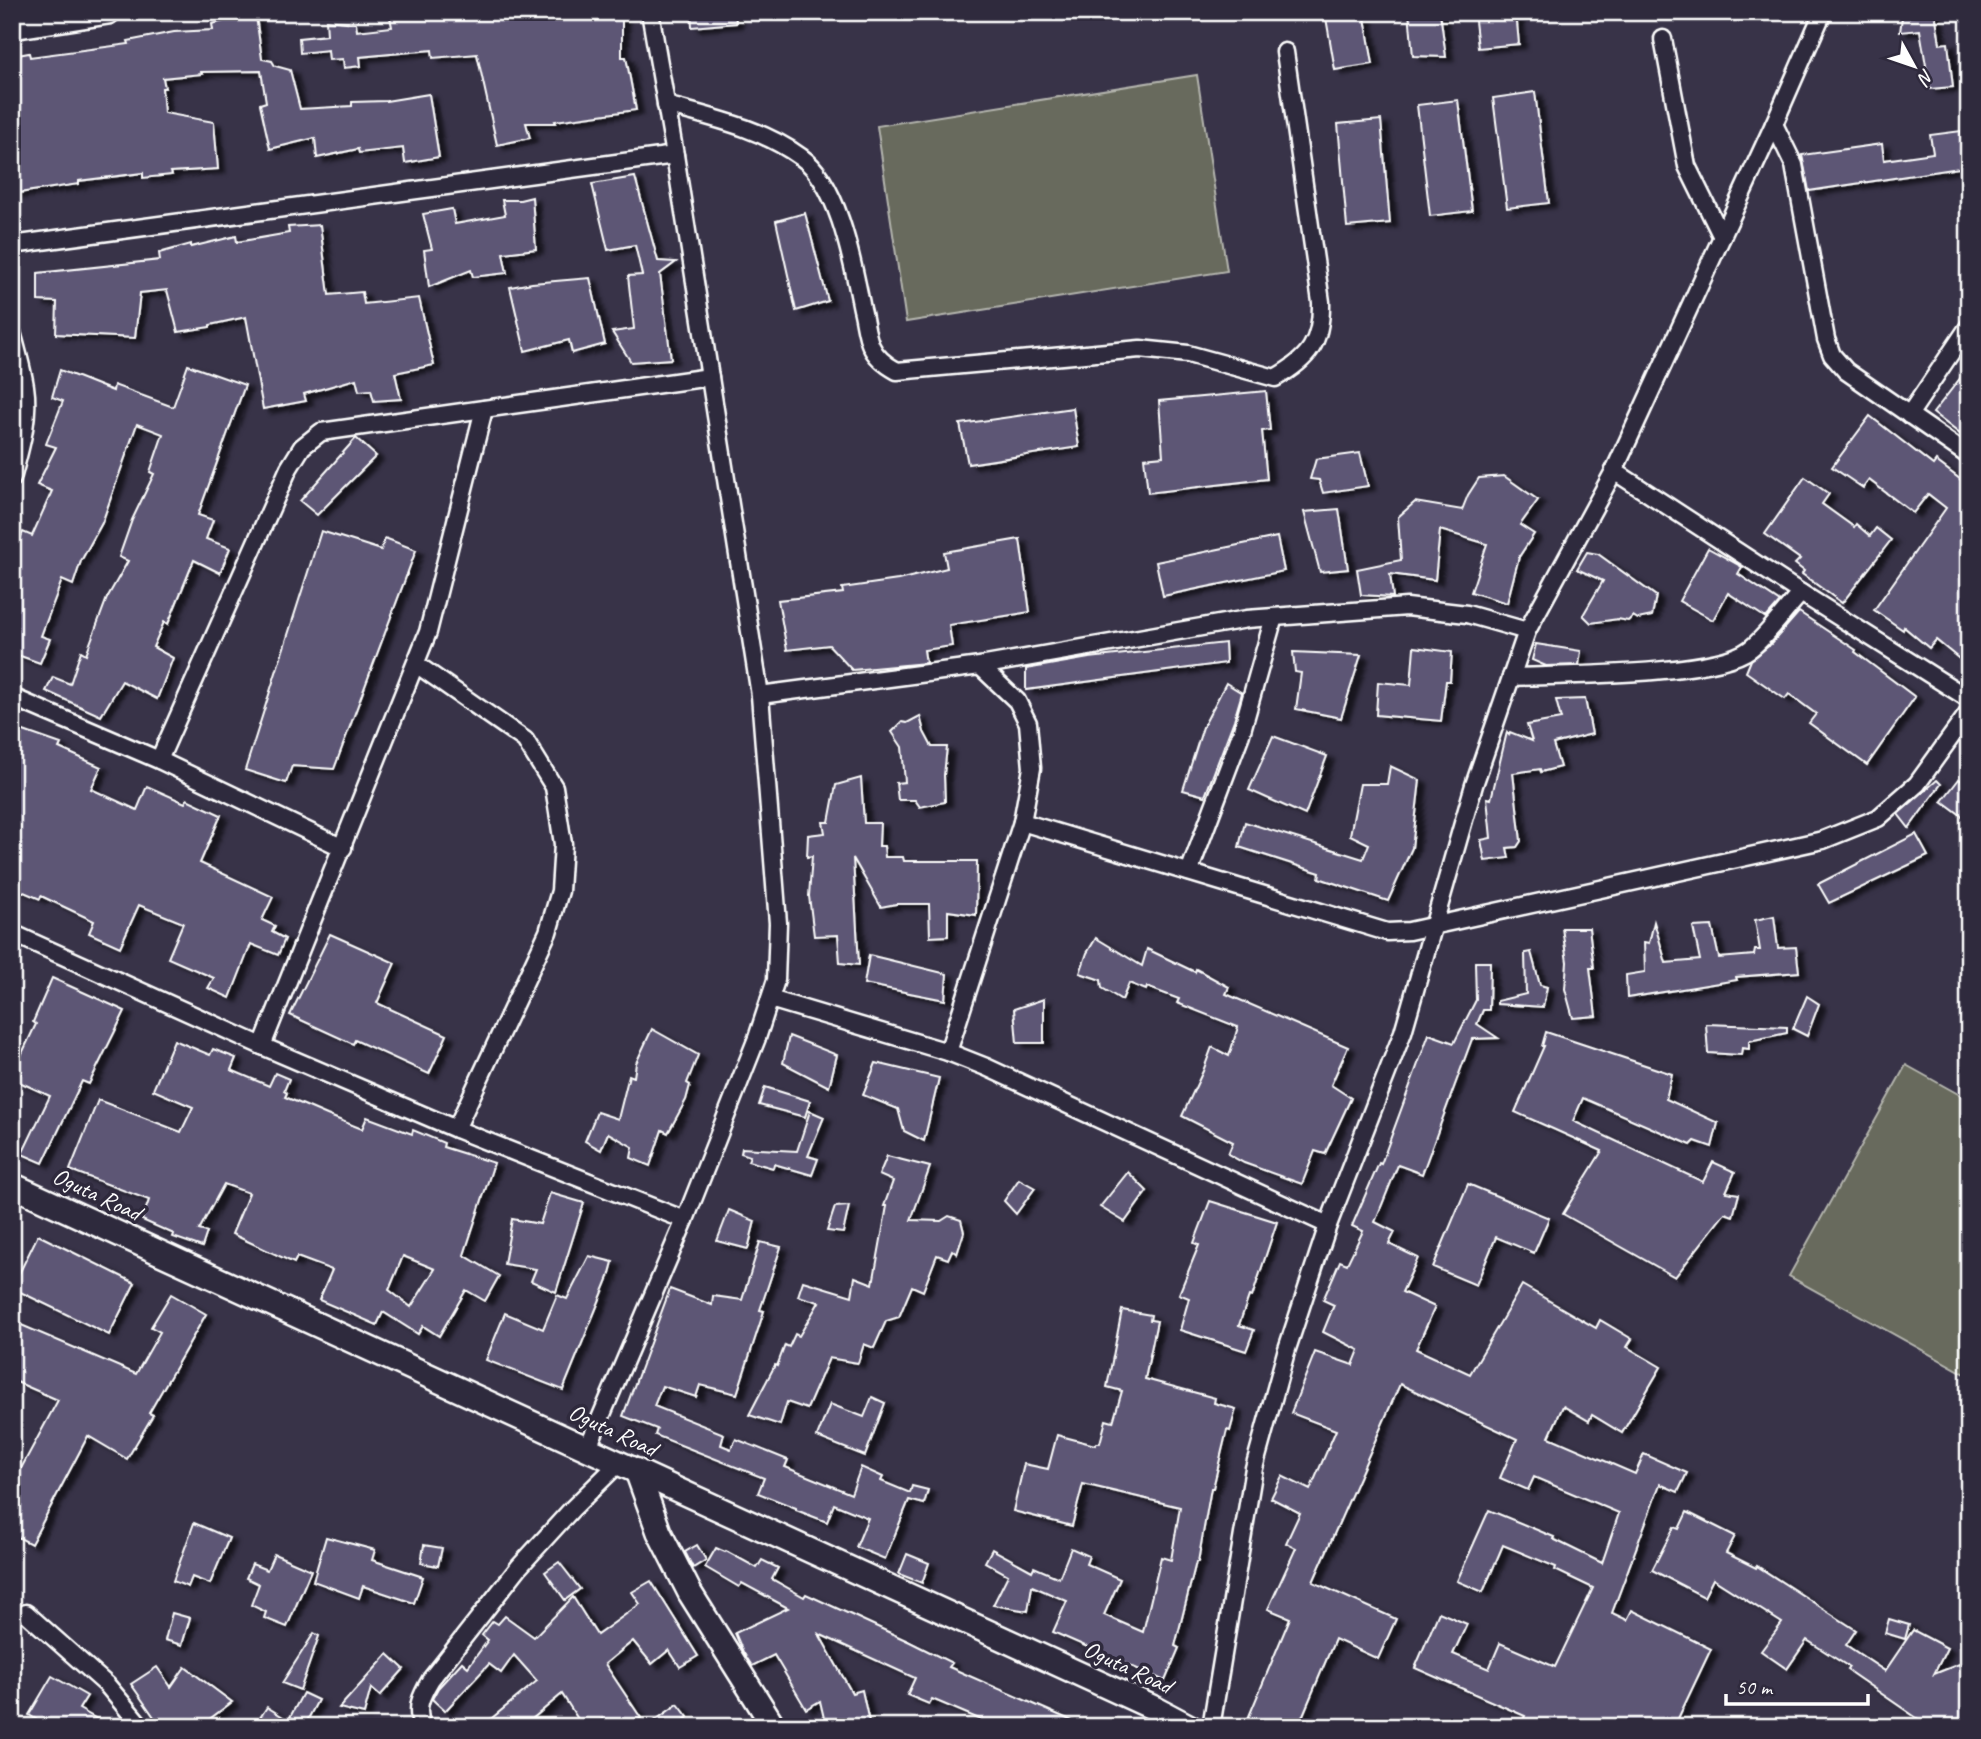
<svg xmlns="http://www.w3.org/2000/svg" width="1981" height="1739" font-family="Caveat,sans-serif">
  <defs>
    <filter id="shadow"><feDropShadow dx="7" dy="4" stdDeviation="2" flood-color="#0009"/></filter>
  </defs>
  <rect width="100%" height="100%" fill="#383348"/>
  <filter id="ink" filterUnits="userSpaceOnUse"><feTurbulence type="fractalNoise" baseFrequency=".0143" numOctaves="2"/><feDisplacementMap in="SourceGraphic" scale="14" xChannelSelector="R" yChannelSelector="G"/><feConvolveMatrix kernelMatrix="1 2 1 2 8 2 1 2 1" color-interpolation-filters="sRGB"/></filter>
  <g filter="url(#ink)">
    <!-- green -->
    <g fill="#686b5d" stroke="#b4b5ae" stroke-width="2">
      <path d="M1197 75 1227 271 906 322 877 126Z"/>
      <path d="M1906 1065 1969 1100V1376L1789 1276Z"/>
    </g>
    <!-- building -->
    <g fill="#5d5774" stroke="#fff" stroke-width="2" fill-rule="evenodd" filter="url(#shadow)">
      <path d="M389 12H622V57H626L636 110 555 121 556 123H526L530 138 497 145 477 54 433 58 432 50 360 57 361 66 344 68 343 59 329 60 328 50 300 53 299 38 327 35 326 20 356 23 357 31 392 27Z"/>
      <path d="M691 12H735L736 23 692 27Z"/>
      <path d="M1325 12H1364L1373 64 1335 70Z"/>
      <path d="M1409 12H1440L1446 57 1413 56Z"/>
      <path d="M1474 12H1516L1519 44 1478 48Z"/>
      <path d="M1914 12H1935L1940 44 1948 43 1953 87 1930 89 1920 30 1900 32 1902 17 1915 16Z"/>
      <path d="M247 15 256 16 262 59 272 61 275 66 290 70 300 109 352 106V102L386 101 429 94 439 157 405 163 403 148 359 153 358 149 317 158 315 138 270 149 260 104 266 102 261 71 201 72 202 74 163 78 165 88H162L164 113 214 122 218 169 171 172 172 175 143 178V173L79 181V184L12 194V56L29 53 30 57 129 44 128 41 174 32 213 30 212 24Z"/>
      <path d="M1535 92 1549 203 1507 208 1493 98Z"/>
      <path d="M1458 100 1472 211 1430 216 1417 105Z"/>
      <path d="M1381 120 1390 223 1347 227 1338 124Z"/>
      <path d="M1961 131 1966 167 1809 191 1802 155 1882 144 1884 160 1933 153 1930 135Z"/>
      <path d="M635 177 658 261 676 262 660 274 671 359 631 362 612 332 634 329 628 276 642 275 635 245 608 250 592 184Z"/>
      <path d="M532 197 536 249 503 253 507 273 473 277 471 270 429 287 424 250 432 249 423 214 452 209 455 224 505 215 502 200H520Z"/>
      <path d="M805 213 828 301 796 311 776 221Z"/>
      <path d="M320 225 329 295 362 292 364 304 419 298 434 365 395 373 401 399 374 401 371 390 359 391 356 379 304 394 306 401 263 409 246 317 210 325V327L178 332 167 290 140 293 135 338 56 334 57 302 38 301V273L160 260 159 253 191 244V247L236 236 237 242 289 233 288 227Z"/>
      <path d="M590 278 605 344 572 353 569 340 525 351 510 287 532 283Z"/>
      <path d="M188 365 245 385 198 515 213 520 206 539 230 548 220 573 194 560 168 624 164 622 153 647 173 658 157 699 122 681 101 716 46 691 53 677 70 684 81 651 86 654 107 598 128 561 119 557 132 520 154 474 150 472 163 434 137 424 102 523 81 561 73 585 62 580 41 636 50 639 40 663 12 653V556L23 532 32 536 52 491 37 485 56 447 46 444 63 401 52 397 60 370 113 391 114 385 173 407Z"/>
      <path d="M1969 367V441L1933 413Z"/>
      <path d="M1266 391 1270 430 1262 431 1267 479 1148 493 1144 458 1163 456 1159 401Z"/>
      <path d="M1073 408 1079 447 968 464 960 424Z"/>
      <path d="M1870 416 1933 465 1936 461 1969 486V667L1936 640 1929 648 1904 627 1903 630 1874 610 1946 508 1928 494 1913 513 1869 480 1863 488 1832 467Z"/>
      <path d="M356 438 376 456 317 515 300 501Z"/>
      <path d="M1360 453 1368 486 1323 493 1319 480 1310 479 1316 459Z"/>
      <path d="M1504 476 1538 500 1520 525 1534 534 1519 557 1507 603 1471 592 1487 544 1440 530 1435 580 1390 574 1393 597 1361 595 1357 569 1401 560 1398 517 1415 502 1462 510 1468 495 1479 478Z"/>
      <path d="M1805 477 1829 494 1822 504 1854 527 1856 524 1870 536 1876 528 1891 540 1842 603 1802 574 1804 571 1795 564 1800 559 1765 534Z"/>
      <path d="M1339 509 1348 569 1320 572 1304 512Z"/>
      <path d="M321 531 381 550 385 538 416 550 334 769 292 766 286 783 245 770Z"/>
      <path d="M1277 537 1284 571 1163 596 1156 562Z"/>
      <path d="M1020 539 1030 612 949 625 952 646 924 650 926 663 852 670 829 645 787 650 778 600 843 593 842 588 898 580 947 568 944 552Z"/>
      <path d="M1708 548 1742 567 1738 574 1780 602 1766 618 1728 593 1713 620 1679 601Z"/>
      <path d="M1587 552 1598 554 1656 596 1652 616 1638 619 1633 616 1628 621 1618 619 1591 623 1583 615 1603 581 1577 569Z"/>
      <path d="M1799 612 1856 650 1855 652 1915 697 1867 765 1809 723 1816 714 1789 694 1785 699 1746 672 1751 660 1771 644Z"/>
      <path d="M1225 643 1226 663 1026 690V669L1089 658Z"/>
      <path d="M1536 644 1581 651 1579 665 1546 666 1532 660Z"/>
      <path d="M1414 647 1452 652 1450 681H1446L1441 721 1376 715 1378 682 1411 685Z"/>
      <path d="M1293 652 1361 655 1341 718 1296 709 1301 673 1295 672Z"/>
      <path d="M1226 683 1242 693 1234 720 1205 796 1183 790 1203 727Z"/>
      <path d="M1585 699 1592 734 1553 744 1560 767 1541 772 1540 769 1513 773 1521 841 1517 847 1507 848 1509 858 1485 861 1481 840 1491 838 1487 798 1491 799 1507 732 1509 735 1510 732 1532 741 1527 725 1561 719 1556 700Z"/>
      <path d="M920 716 924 732 932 747H947L944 775 945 802 920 807 915 800H898L896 783 905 782 902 747 892 732 902 722 907 723Z"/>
      <path d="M12 727 61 744 59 748 101 767 91 789 137 810 147 786 185 803 187 799 221 815 200 863 273 897 262 920 275 926 272 932 285 939 278 955 251 944 230 998 208 988 214 978 168 958 183 923 139 905 120 947 89 933 94 921 41 896 40 899 12 887Z"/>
      <path d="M1273 736 1327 756 1305 815 1249 790Z"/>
      <path d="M1390 766 1420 780 1412 848 1388 901 1319 878 1320 873 1239 847 1245 822 1363 859 1369 844 1350 835 1360 784H1387Z"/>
      <path d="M861 778 864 823H880L879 846H884L885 857H903L904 861H977L976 915 948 911V936L930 937 929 904H896L881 907 853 858 859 965 840 963 838 935 814 936 809 896 812 856 807 857 808 835 825 833 823 822H829L836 785Z"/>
      <path d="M1959 779 1969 786V821L1942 801Z"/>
      <path d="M1937 780 1941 784 1909 828 1898 814Z"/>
      <path d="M1916 834 1928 856 1829 903 1818 884Z"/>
      <path d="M1774 916 1778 948 1796 947 1799 972 1736 977 1737 980 1627 998 1626 975 1645 972 1644 942 1649 943 1654 922 1666 963 1700 960 1693 927 1712 926 1719 958 1754 955 1755 950H1760L1755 920Z"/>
      <path d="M1562 928H1589L1594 968H1590L1596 1016 1573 1018 1565 989 1567 962Z"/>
      <path d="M330 934 395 963 377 1003 447 1035 429 1074 355 1040 353 1044 290 1015Z"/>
      <path d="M1096 938 1142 966 1147 949 1195 972 1196 969 1229 987 1226 994 1348 1047 1331 1085 1351 1098 1325 1154 1315 1151 1302 1184 1244 1163 1228 1154 1233 1142 1182 1116 1203 1071 1212 1047 1229 1056 1238 1027 1177 1003 1179 999 1147 987 1146 990 1129 983 1122 1000 1102 988 1101 980 1080 973 1087 953Z"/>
      <path d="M1531 952 1540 985 1547 987 1543 1007 1497 1004V1001L1526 994 1525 953Z"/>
      <path d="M869 955 947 974 945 1000 864 984Z"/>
      <path d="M1475 962H1490L1489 1010H1483L1477 1024 1498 1038 1472 1039 1422 1174 1398 1165 1375 1222 1395 1232 1389 1244 1418 1258 1402 1292 1435 1307 1416 1349 1470 1374 1522 1285 1596 1328 1600 1320 1632 1339 1627 1347 1661 1367 1622 1433 1592 1415 1589 1421 1563 1406 1549 1437 1635 1474 1644 1454 1687 1473 1678 1492 1660 1484 1612 1613 1627 1620 1632 1610 1711 1649 1674 1727H1533L1522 1722 1525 1716 1415 1668 1439 1612 1467 1624 1453 1654 1489 1669 1500 1643 1555 1667 1593 1588 1555 1570 1556 1567 1503 1545 1483 1592 1457 1581 1489 1510 1554 1537 1553 1539 1602 1563 1619 1513 1534 1477 1528 1490 1500 1478 1517 1439 1400 1384 1313 1582 1396 1619 1378 1659 1335 1639 1298 1727H1260L1247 1721 1290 1618 1268 1609 1296 1548 1286 1543 1300 1513 1271 1498 1282 1476 1310 1490 1336 1430 1291 1413 1315 1352 1353 1365 1359 1350 1323 1332 1334 1305 1323 1300 1340 1261 1347 1264 1363 1231 1352 1226 1379 1163 1381 1164 1429 1034 1454 1043 1476 1000Z"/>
      <path d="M52 978 125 1011 89 1084 82 1081 43 1163 22 1154 50 1096 17 1081 22 1071 15 1068 36 1024 33 1022Z"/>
      <path d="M1807 996 1819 1004 1807 1036 1793 1029Z"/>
      <path d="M1044 999V1043H1017L1014 1009Z"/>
      <path d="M1706 1024 1787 1027V1033L1749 1041V1049L1742 1048 1741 1055 1708 1053Z"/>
      <path d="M652 1029 698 1055 687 1083 690 1085 686 1100 668 1133 662 1130 650 1166 631 1158 633 1147 608 1133 601 1150 585 1141 597 1112 618 1119 629 1075 634 1077 636 1063Z"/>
      <path d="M1546 1032 1672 1074 1666 1099 1718 1123 1712 1147 1695 1141 1691 1145 1583 1098 1573 1121 1703 1182 1713 1162 1735 1172 1726 1192 1739 1194 1733 1216 1725 1213 1675 1277 1563 1214 1602 1151 1515 1112 1544 1046H1542Z"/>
      <path d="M789 1036 837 1055 829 1087 783 1063Z"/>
      <path d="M174 1040 210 1055 213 1049 236 1058 231 1070 269 1086 275 1073 289 1079 284 1091 287 1093 285 1097 327 1115 362 1129 367 1117 412 1134 413 1130 444 1143 443 1147 494 1163 464 1255 499 1276 485 1301 466 1290 439 1336 423 1326 418 1334 383 1312 377 1325 319 1300 332 1270 297 1257 294 1263 232 1234 249 1193 224 1184 199 1230 207 1232 202 1247 173 1237 174 1234 142 1220 149 1200 70 1170 98 1100 181 1132 193 1107 153 1090ZM403 1256 435 1269 411 1307 389 1290Z"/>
      <path d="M876 1063 939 1078 924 1141 904 1131 898 1109 863 1095Z"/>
      <path d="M765 1087 810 1101 805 1117 759 1105Z"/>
      <path d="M810 1111 824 1117 808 1156 818 1159 812 1175 774 1164 773 1168 748 1161 750 1156 741 1153 742 1148 797 1151Z"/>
      <path d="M887 1156 930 1167 911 1220 941 1221 949 1216 961 1220 964 1232 957 1254 952 1250 948 1259 937 1255 923 1291 912 1286 899 1317 886 1321 874 1348 864 1344 858 1363 829 1358 807 1409 787 1402 780 1425 749 1415 775 1365 777 1366 785 1345 789 1347 795 1334 799 1336 819 1302 798 1296 803 1281 852 1296 855 1277 873 1284 887 1206H884L893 1181 879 1175Z"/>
      <path d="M1128 1172 1147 1191 1125 1222 1100 1207Z"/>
      <path d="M1019 1179 1035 1188 1016 1214 1004 1201Z"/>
      <path d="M1468 1184 1549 1218 1534 1253 1496 1237 1476 1285 1433 1267Z"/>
      <path d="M550 1193 584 1203 556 1292 531 1281 536 1269 504 1264 512 1219 540 1224Z"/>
      <path d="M1210 1201 1277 1222 1252 1297 1249 1296 1239 1325 1254 1330 1246 1351 1180 1330 1189 1298 1179 1294 1199 1245 1194 1243Z"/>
      <path d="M849 1206 843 1233 827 1231 835 1207Z"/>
      <path d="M729 1210 755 1221 748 1249 717 1241Z"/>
      <path d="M38 1235 135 1283 109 1335 12 1288Z"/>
      <path d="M760 1242 781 1247 760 1310 764 1311 737 1394 700 1385 696 1397 662 1386 654 1406 724 1434 721 1445 731 1449 736 1439 788 1460 785 1467 851 1494 861 1467 883 1477 881 1481 910 1493 912 1486 928 1490 924 1504 909 1500 885 1559 856 1547 868 1518 834 1504 827 1522 796 1510V1508L758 1493 764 1478 655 1435 657 1429 623 1416 670 1289 712 1305 713 1296 742 1300Z"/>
      <path d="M589 1256 613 1262 609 1277 563 1390 486 1360 505 1313 543 1329 557 1295 567 1299Z"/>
      <path d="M171 1294 206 1314 149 1413 153 1415 127 1459 88 1436 31 1544 12 1534V1485L58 1400 12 1380V1321L136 1374 160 1332 151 1327Z"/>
      <path d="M1122 1310 1151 1315 1150 1320 1157 1321 1145 1379 1215 1398 1214 1403 1236 1409 1230 1431 1227 1430 1213 1488H1211L1198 1562H1196L1175 1646 1179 1648 1165 1681 1053 1632 1067 1601 1032 1586 1028 1611 993 1605 1008 1575 985 1562 992 1549 1032 1571 1034 1567 1059 1578 1071 1548 1089 1556 1086 1564 1120 1579 1104 1615 1143 1632 1161 1557 1171 1560 1180 1507 1083 1484 1072 1526 1013 1511 1024 1464 1048 1469 1057 1435 1095 1445 1096 1443H1100L1106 1420 1113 1422 1122 1391 1107 1387Z"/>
      <path d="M872 1397 885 1403 865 1456 817 1437 830 1404 864 1417Z"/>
      <path d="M1687 1512 1735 1536 1726 1553 1756 1568 1757 1566 1856 1630 1846 1645 1885 1671 1913 1630 1947 1648 1934 1674 1959 1664 1965 1682 1969 1685V1727H1930L1847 1670 1849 1667 1807 1640 1787 1669 1761 1651 1782 1623 1713 1579 1704 1597 1652 1570 1674 1527 1679 1529Z"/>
      <path d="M194 1523 229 1538 210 1584 192 1577 188 1587 173 1581Z"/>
      <path d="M326 1537 375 1550 372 1560 423 1577 414 1603 363 1586 359 1598 313 1581Z"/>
      <path d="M424 1545 442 1548 438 1566 421 1563Z"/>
      <path d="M697 1545 706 1560 693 1568 685 1552Z"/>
      <path d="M716 1548 725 1552 726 1551 757 1568 762 1560 778 1568 772 1579 804 1597 806 1594 910 1642 952 1663 949 1667 1086 1727H998L932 1699 929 1704 907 1695 915 1678 819 1634 852 1693 862 1690 869 1722 852 1727H826L820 1701 806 1709 774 1655 752 1666 743 1652 735 1633 788 1608 742 1583 739 1587 705 1567Z"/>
      <path d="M274 1554 311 1570 287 1627 264 1618 266 1612 251 1605 259 1584 246 1578 252 1564 267 1570Z"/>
      <path d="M907 1554 929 1563 922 1583 899 1574Z"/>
      <path d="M559 1562 580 1589 565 1600 545 1572Z"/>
      <path d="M651 1581 698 1656 680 1667 669 1650 652 1664 633 1641 605 1664 641 1718 628 1727H607L602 1719 590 1727H583L562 1694 531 1720 536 1727H481L537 1681 514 1655 501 1673 489 1664 445 1711 432 1699 438 1688 462 1662 468 1667 488 1640 482 1635 493 1621 498 1624 505 1616 534 1637 573 1597 597 1635 640 1604 632 1592Z"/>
      <path d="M172 1613 190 1618 182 1645 165 1640Z"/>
      <path d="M1889 1619 1909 1625 1905 1639 1885 1633Z"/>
      <path d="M314 1633 319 1636 300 1690 282 1683Z"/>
      <path d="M388 1654 404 1669 380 1696 371 1688 364 1714 339 1708Z"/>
      <path d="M157 1667 171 1687 185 1667 232 1702 199 1727H161L131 1684Z"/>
      <path d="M52 1676 87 1696 79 1709 111 1727H49L29 1715Z"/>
      <path d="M303 1693 318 1700 305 1725 290 1717Z"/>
      <path d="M678 1704 688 1717 675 1727H646Z"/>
      <path d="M267 1707 299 1727H254Z"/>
    </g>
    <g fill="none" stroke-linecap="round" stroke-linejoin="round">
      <!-- street casing -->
      <g stroke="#fff" stroke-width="21">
        <g id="street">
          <path d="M1663 39 1687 166 1722 237"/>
          <path d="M666 105C713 118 761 128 801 157 839 183 853 265 862 309 865 320 866 335 871 346 876 358 886 365 897 371L1140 349 1188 354 1275 378C1309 359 1322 342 1321 302L1285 52"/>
          <path d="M1774 124 1794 165 1826 339 1832 355 1846 371 1969 456"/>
          <path d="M12 245 675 155"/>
          <path d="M12 332C17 350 22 368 25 386 30 417 20 449 12 479"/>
          <path d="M1909 415 1969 326"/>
          <path d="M1614 471 1774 124 1823 12"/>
          <path d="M416 664 525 740 554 787 563 844 560 891 548 932 456 1129"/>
          <path d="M1511 677C1559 675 1716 676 1750 649 1768 635 1785 610 1801 593"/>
          <path d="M760 695 980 666 1247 619 1407 607 1467 614 1527 631"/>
          <path d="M12 697 159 760 343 848"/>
          <path d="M159 760 289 468 302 447 321 432 710 377"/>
          <path d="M1022 822 1387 932 1409 931 1823 840 1878 818 1917 784 1969 712"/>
          <path d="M1189 872 1241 734 1274 617"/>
          <path d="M12 933 262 1046 456 1129 685 1220"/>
          <path d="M770 999 948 1052 986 1067 1328 1225"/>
          <path d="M262 1046 428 632 484 409"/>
          <path d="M948 1052 1022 822 1032 768 1028 723 1017 701 980 666"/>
          <path d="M588 1447 685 1220 757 1038 776 980 778 923 760 695 675 155 650 12"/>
          <path d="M26 1613 107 1685 142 1727"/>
          <path d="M422 1727C415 1707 421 1696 431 1679L519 1567 572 1509 620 1462"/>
          <path d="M1211 1727 1254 1468 1286 1352 1328 1225 1403 1032 1474 785 1527 631 1614 471 1801 593 1969 699"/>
        </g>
      </g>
      <!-- secondary casing -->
      <g stroke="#fff" stroke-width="28">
        <g id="secondary">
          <path d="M12 27 108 12"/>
          <path d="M12 1185 1156 1709 1190 1727"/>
          <path d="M637 1471 659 1532 690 1593 774 1727"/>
        </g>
      </g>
      <!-- street -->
      <use href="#street" stroke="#2f2a3d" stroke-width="16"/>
      <!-- secondary -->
      <use href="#secondary" stroke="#2f2a3d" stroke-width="23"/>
    </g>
  </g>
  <g text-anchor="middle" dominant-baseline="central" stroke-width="7" stroke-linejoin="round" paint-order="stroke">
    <!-- street labels -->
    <g font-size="24" fill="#fff" stroke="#2f2a3d">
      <text transform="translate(97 1194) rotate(25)">Oguta Road</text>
      <text transform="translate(613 1430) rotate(25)">Oguta Road</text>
      <text transform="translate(1128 1667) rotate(25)">Oguta Road</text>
    </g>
  </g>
  <!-- margin -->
  <rect width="1981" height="1739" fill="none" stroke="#2f2a3d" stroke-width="42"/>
  <rect x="21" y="21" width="1939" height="1697" fill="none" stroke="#fff" stroke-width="2.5" filter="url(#ink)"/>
  <!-- north arrow -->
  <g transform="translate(1914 66) rotate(130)" stroke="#2f2a3d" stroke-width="5" paint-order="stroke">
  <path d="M0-5L12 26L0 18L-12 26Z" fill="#ffffff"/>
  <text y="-10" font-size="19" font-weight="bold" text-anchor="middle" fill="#ffffff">N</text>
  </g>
  <!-- scale -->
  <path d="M1726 1694v10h142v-10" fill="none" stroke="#ffffff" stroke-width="3.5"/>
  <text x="1736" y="1694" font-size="21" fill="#ffffff" stroke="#2f2a3d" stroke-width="5" paint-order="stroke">50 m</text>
</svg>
